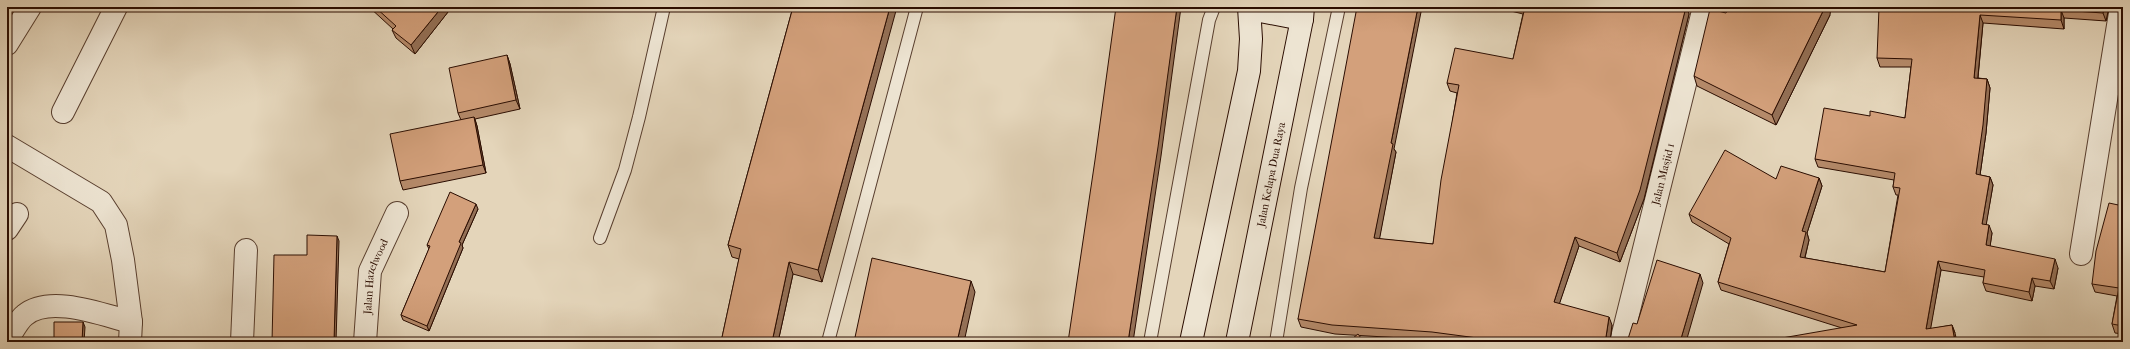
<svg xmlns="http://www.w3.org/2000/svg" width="2130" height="349" font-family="'IM FELL French Canon',serif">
  <rect width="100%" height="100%" fill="#e4d5ba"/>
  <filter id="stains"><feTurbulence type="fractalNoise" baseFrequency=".005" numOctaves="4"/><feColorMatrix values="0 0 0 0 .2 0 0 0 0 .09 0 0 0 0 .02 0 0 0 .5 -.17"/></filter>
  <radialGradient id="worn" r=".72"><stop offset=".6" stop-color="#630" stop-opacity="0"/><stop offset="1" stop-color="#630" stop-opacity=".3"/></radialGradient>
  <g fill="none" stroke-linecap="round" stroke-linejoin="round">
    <!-- lane casing -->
    <g stroke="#583e2e" stroke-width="14">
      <g id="lane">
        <path d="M600 238 625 170 639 117 664 7"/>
        <path d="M828 342 917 7"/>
        <path d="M1150 342 1209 20 1214 7"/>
        <path d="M1276 342 1301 188 1339 7"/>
      </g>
    </g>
    <!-- street casing -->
    <g stroke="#583e2e" stroke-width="24">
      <g id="street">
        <path d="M7 44 30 7"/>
        <path d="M63 112 116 7"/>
        <path d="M7 146 101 202 116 225 123 260 131 322 130 342"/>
        <path d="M7 229 17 214"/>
        <path d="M2081 254 2121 7"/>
        <path d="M7 340C12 333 18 320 25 315 50 294 103 315 131 322"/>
        <path d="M242 342 246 250"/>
        <path id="s1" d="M365 342 370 271 397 213"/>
        <path id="s2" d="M1621 342 1704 7"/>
      </g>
    </g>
    <!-- secondary casing -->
    <g stroke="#2a0c00" stroke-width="24">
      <g id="secondary">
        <path d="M1250 9 1302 19"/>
        <path d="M1191 342 1249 71 1251 39 1249 7"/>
        <path id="s3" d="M1237 342 1302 19 1303 7"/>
      </g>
    </g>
    <!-- lane -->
    <use href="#lane" stroke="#ede4d2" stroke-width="12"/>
    <!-- street -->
    <use href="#street" stroke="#ede4d2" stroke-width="22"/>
    <!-- secondary -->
    <use href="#secondary" stroke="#ede4d2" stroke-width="22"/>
  </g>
  <!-- wall -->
  <g fill="#b58a6a" stroke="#2a0c00">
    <path d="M369 7H446L448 12 415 54 396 38 392 30 393 29Z"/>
    <path d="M793 7 822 282 793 274 778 342H721L739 259 732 257 728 245Z"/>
    <path d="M1495 7H1687L1689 14 1644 199 1620 262 1579 246 1559 304 1612 325 1610 342H1448L1435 340 1335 334 1301 327 1298 319 1394 149 1396 152 1379 239 1433 244 1457 93 1450 91 1447 83 1513 59 1523 14Z"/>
    <path d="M2109 7 2106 21 2064 18V29L1983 23 1978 78 1987 79 1990 88 1986 133 1980 175 1990 177 1993 185 1986 224 1992 233 1990 246 2058 268 2054 289 2035 286 2032 301 1986 291 1983 283 1984 277 1941 270 1930 329 1952 325 1955 333 1842 328 1721 290 1718 282 1729 244 1692 222 1689 214 1776 179 1819 178 1822 186 1807 233 1809 240 1805 258 1885 272 1898 195H1896L1893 187 1894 180 1818 167 1815 159 1870 116 1905 118 1911 67H1880L1877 58 1916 9Z"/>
    <path d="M1830 15 1776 125 1697 86 1694 76Z"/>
    <path d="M507 55 510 64 520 109 475 119 477 126 486 173 403 190 400 181 461 120 458 113Z"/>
    <path d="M2123 206V334L2115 333 2112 324 2117 296 2095 292 2092 284Z"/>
    <path d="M478 209 462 245 463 248 429 331 403 320 401 315 429 249 427 245Z"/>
  </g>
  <!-- shaded-wall -->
  <g fill="#947056" stroke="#2a0c00">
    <path d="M442 7H446L448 12 415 54 411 45Z"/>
    <path d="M890 7H897L822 282 818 270Z"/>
    <path d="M1177 7H1181L1161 156 1133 342H1128Z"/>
    <path d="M1418 7H1422L1394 149 1396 152 1378 247 1374 238 1391 143Z"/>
    <path d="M1686 7H1687L1689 14 1644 199 1620 262 1617 253Z"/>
    <path d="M1825 7H1831L1830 15 1776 125 1772 115Z"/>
    <path d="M2104 7H2109L2106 21 2103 13Z"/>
    <path d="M2061 10 2064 18V29L2061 20Z"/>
    <path d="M1980 15 1983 23 1977 86 1974 78Z"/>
    <path d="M507 55 510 64 520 109 516 100Z"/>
    <path d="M1987 79 1990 88 1986 133 1979 182 1976 174Z"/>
    <path d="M474 117 477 126 486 173 483 165Z"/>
    <path d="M1990 177 1993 185 1985 232 1982 224Z"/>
    <path d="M1819 178 1822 186 1807 233 1809 240 1803 265 1800 257 1802 231Z"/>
    <path d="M476 204 478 209 462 245 463 248 429 331 427 326 459 242Z"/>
    <path d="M1989 225 1992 233 1989 254 1986 245Z"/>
    <path d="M337 236 339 241 336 342H334Z"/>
    <path d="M1575 237 1579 246 1557 311 1554 302Z"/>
    <path d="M2055 259 2058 268 2054 289 2050 281Z"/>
    <path d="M1938 261 1941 270 1929 338 1926 329Z"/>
    <path d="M789 262 793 274 778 342H772Z"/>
    <path d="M1700 274 1703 283 1686 342H1680Z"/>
    <path d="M2032 278 2035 286 2032 301 2029 292Z"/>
    <path d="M971 281 975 292 964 342H957Z"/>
    <path d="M1609 317 1612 325 1610 342H1608L1606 337Z"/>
    <path d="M83 322 85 327 84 342H82Z"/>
    <path d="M1952 325 1955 333 1957 342H1955Z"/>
  </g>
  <!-- building -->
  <g fill="#d3a07b" stroke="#2a0c00">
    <path d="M375 7H442L411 45 392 30 396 26Z"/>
    <path d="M793 7H890L818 270 789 262 772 342H721L741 249 728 245Z"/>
    <path d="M1116 7H1177L1158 147 1128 342H1068L1095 160Z"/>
    <path d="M1357 7H1418L1391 143 1393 144 1374 238 1433 244 1441 180 1459 85 1447 83 1455 48 1513 59 1525 7H1686L1640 190 1617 253 1575 237 1554 302 1609 317 1606 337 1609 342H1484L1485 339 1432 332 1332 325 1298 319Z"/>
    <path d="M1729 7H1825L1772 115 1694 76 1710 9 1726 13Z"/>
    <path d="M1917 7H2104L2103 13 2061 10V20L1980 15 1974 78 1987 79 1983 125 1976 174 1990 177 1982 224 1989 225 1986 245 2055 259 2050 281 2032 278 2029 292 1983 283 1985 270 1938 261 1926 329 1952 325 1955 342H1759L1857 325 1718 282 1731 238 1689 214 1725 150 1776 179 1781 166 1819 178 1802 231 1806 232 1800 257 1885 272 1900 188 1893 187 1895 173 1815 159 1824 108 1870 116V111L1905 118 1912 59 1877 58 1879 8 1916 9Z"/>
    <path d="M507 55 516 100 458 113 449 68Z"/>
    <path d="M474 117 483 165 400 181 390 134Z"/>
    <path d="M450 192 476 204 459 242 461 243 427 326 401 315 430 246 427 245Z"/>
    <path d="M2109 203 2123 206V326L2112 324 2119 288 2092 284 2096 251Z"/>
    <path d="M307 235 337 236 334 342H272L274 255H307Z"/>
    <path d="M872 258 971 281 957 342H854Z"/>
    <path d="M1657 260 1700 274 1680 342H1627L1633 323 1637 324Z"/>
    <path d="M54 322H83L82 342H54Z"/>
    <path d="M1358 334 1364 342H1348Z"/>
  </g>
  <g text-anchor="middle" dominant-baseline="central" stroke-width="4" stroke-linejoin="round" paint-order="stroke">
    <!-- street labels -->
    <g font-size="11" fill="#2a0c00" stroke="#ede4d2">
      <text stroke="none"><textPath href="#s2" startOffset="173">Jalan Masjid 1</textPath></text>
      <text stroke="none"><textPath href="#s3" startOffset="171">Jalan Kelapa Dua Raya</textPath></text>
      <text stroke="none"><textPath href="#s1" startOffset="67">Jalan Hazelwood</textPath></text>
    </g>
  </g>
  <!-- margin -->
  <rect width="2130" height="349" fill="none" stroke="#e4d5ba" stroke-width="24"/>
  <rect x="8" y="8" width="2114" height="333" fill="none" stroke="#2a0c00" stroke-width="2"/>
  <rect x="12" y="12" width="2106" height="325" fill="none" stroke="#2a0c00"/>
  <rect width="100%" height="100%" filter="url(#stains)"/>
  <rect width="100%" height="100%" fill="url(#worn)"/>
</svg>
